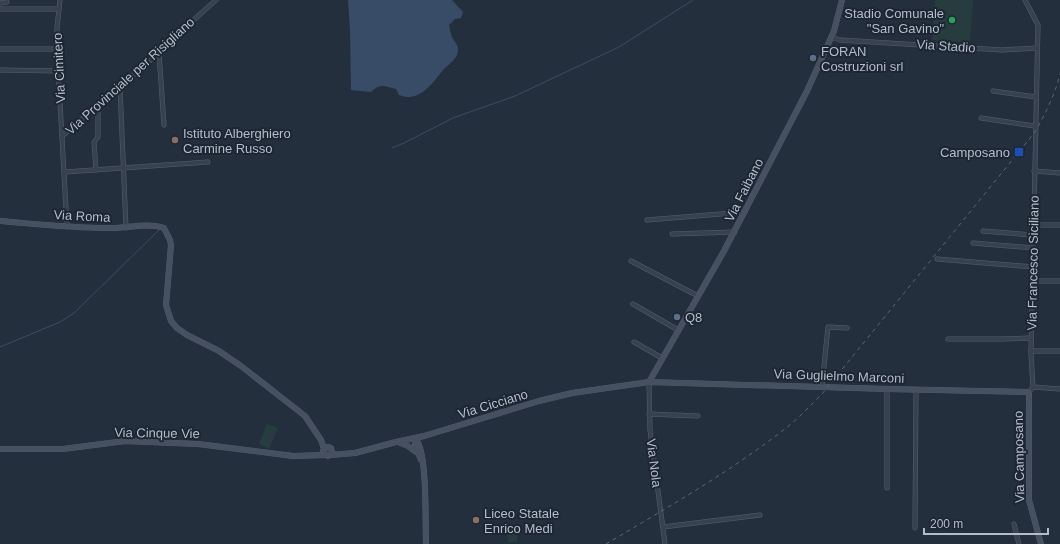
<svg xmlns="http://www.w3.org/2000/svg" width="1060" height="544" font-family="Helvetica,sans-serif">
  <rect width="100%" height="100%" fill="#242f3e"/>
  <!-- green -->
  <g fill="#263c3f">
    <path d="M935 0H973L970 42 932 40Z"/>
    <path d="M267 424 278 428 269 449 259 444Z"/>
    <path d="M507 525H517V542H508Z"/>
  </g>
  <!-- water -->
  <path fill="#394c67" d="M348 0H452L463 12 461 18 455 19 449 25C450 28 450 32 451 34 452 40 459 44 458 51 457 59 448 65 443 70 432 84 419 103 399 95L396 89C385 86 380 83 371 92L351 90 350 30Z"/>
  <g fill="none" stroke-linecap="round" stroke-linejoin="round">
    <!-- stream -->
    <g stroke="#394c67" stroke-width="1">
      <path d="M392 148 404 143 453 118 515 96 619 47 693 0"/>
      <path d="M0 347 60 322 74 313 159 230"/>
    </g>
    <!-- street casing -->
    <g stroke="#565f6c" stroke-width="5">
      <g id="street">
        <path d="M60 0 57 28V49L67 227"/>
        <path d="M1025 0 1038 25 1031 354 1033 387 1029 392"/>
        <path d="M0 3 7 2"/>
        <path d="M0 9H58"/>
        <path d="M831 37 840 40 1002 50 1037 48"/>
        <path d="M0 49H57"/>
        <path d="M159 53 164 125"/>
        <path d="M0 70 59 71"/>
        <path d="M120 87 126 228"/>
        <path d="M993 91 1036 97"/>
        <path d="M981 118 1035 126"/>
        <path d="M62 136 153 58 178 34 216 0"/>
        <path d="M96 170 94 142 98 137V106"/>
        <path d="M1034 171 1060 173"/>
        <path d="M65 172 208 162"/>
        <path d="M647 220 745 212"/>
        <path d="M1033 225H1060"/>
        <path d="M983 231 1033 235"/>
        <path d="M672 234 735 232"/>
        <path d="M973 243 1033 248"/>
        <path d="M937 259 1033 267"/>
        <path d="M631 261 698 296"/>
        <path d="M1033 281H1060"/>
        <path d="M633 304 678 330"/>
        <path d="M948 339H1000L1031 338"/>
        <path d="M634 342 662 358"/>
        <path d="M1031 351H1060"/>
        <path d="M649 382 650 430 665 544"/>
        <path d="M822 386 828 327 847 328"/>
        <path d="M1033 387 1060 389"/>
        <path d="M649 414 698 416"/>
        <path d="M887 488V389"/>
        <path d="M1014 524 1019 544"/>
        <path d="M663 527 760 515"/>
        <path d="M915 528 916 390"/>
      </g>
    </g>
    <!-- secondary casing -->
    <g stroke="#565f6c" stroke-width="6">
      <g id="secondary">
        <path d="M0 221C36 224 72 228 108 228 126 229 147 222 164 228L170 240 171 245 166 305 171 321 177 328 187 335 219 351 241 366 305 416 321 440 324 449"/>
        <path d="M649 382 724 251 807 91 834 31 842 0"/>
        <path d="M415 438C428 450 425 524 426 544"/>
        <path d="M415 438V445L421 460"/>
        <path d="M398 442 408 446 416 452"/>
        <path d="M0 449H63L125 441 198 444 293 456 326 455"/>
        <path d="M323 451 327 447 331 448 332 452 330 455 328 456"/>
        <path d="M330 455 355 453 396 442 424 436 539 401 572 393 649 382 887 389 1029 392V500L1041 544"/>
      </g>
    </g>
    <!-- street -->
    <use href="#street" stroke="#38414e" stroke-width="4"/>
    <!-- secondary -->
    <use href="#secondary" stroke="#465061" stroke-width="5.5"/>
    <!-- rail -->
    <path stroke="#5a6575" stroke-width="1" stroke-dasharray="4 4" stroke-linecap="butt" d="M606 544C665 509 728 473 782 431 797 420 809 407 822 394L1035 132C1045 114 1055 95 1060 74"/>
  </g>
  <!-- markers -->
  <circle fill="#2e9e5b" stroke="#1d2633" stroke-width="1.5" cx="952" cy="20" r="4"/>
  <g fill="#5c6f8a" stroke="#1d2633" stroke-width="1.5">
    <circle cx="813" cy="58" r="4"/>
    <circle cx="677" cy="317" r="4"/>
  </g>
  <g fill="#8d6e63" stroke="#1d2633" stroke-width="1.5">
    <circle cx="175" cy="140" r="4"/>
    <circle cx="476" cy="520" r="4"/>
  </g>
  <rect fill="#1a4fb4" stroke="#1d2633" stroke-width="1.5" x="1014" y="147" width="10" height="10" rx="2"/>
  <g text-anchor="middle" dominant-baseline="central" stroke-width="4" stroke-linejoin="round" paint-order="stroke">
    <!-- poi labels -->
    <g font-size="13" fill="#b4bcc9" stroke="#1d2633" text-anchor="start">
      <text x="944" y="13" text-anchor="end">Stadio Comunale<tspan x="944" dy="15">"San Gavino"</tspan></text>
      <text x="821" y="51">FORAN<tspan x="821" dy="15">Costruzioni srl</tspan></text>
      <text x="183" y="133">Istituto Alberghiero<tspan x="183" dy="15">Carmine Russo</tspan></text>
      <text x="1010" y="152" text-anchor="end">Camposano</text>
      <text x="685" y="317">Q8</text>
      <text x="484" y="513">Liceo Statale<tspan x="484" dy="15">Enrico Medi</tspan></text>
    </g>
    <!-- street labels -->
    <g font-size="13" fill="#b4bcc9" stroke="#1d2633">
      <text transform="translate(946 46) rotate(4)">Via Stadio</text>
      <text transform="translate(59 68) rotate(-93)">Via Cimitero</text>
      <text transform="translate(130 76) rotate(-42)">Via Provinciale per Risigliano</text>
      <text transform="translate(744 190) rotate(-63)">Via Faibano</text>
      <text transform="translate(82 216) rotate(3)">Via Roma</text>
      <text transform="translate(1033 263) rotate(-89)">Via Francesco Siciliano</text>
      <text transform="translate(839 376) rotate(2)">Via Guglielmo Marconi</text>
      <text transform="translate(493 404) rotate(-17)">Via Cicciano</text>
      <text transform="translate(157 433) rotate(1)">Via Cinque Vie</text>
      <text transform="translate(1019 457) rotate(-91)">Via Camposano</text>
      <text transform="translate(654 463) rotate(83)">Via Nola</text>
    </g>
  </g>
  <!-- scale -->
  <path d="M924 528v6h124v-6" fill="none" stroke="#b4bcc9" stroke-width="2"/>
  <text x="930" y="528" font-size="12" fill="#b4bcc9" stroke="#1d2633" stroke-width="3" paint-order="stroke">200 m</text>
</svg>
